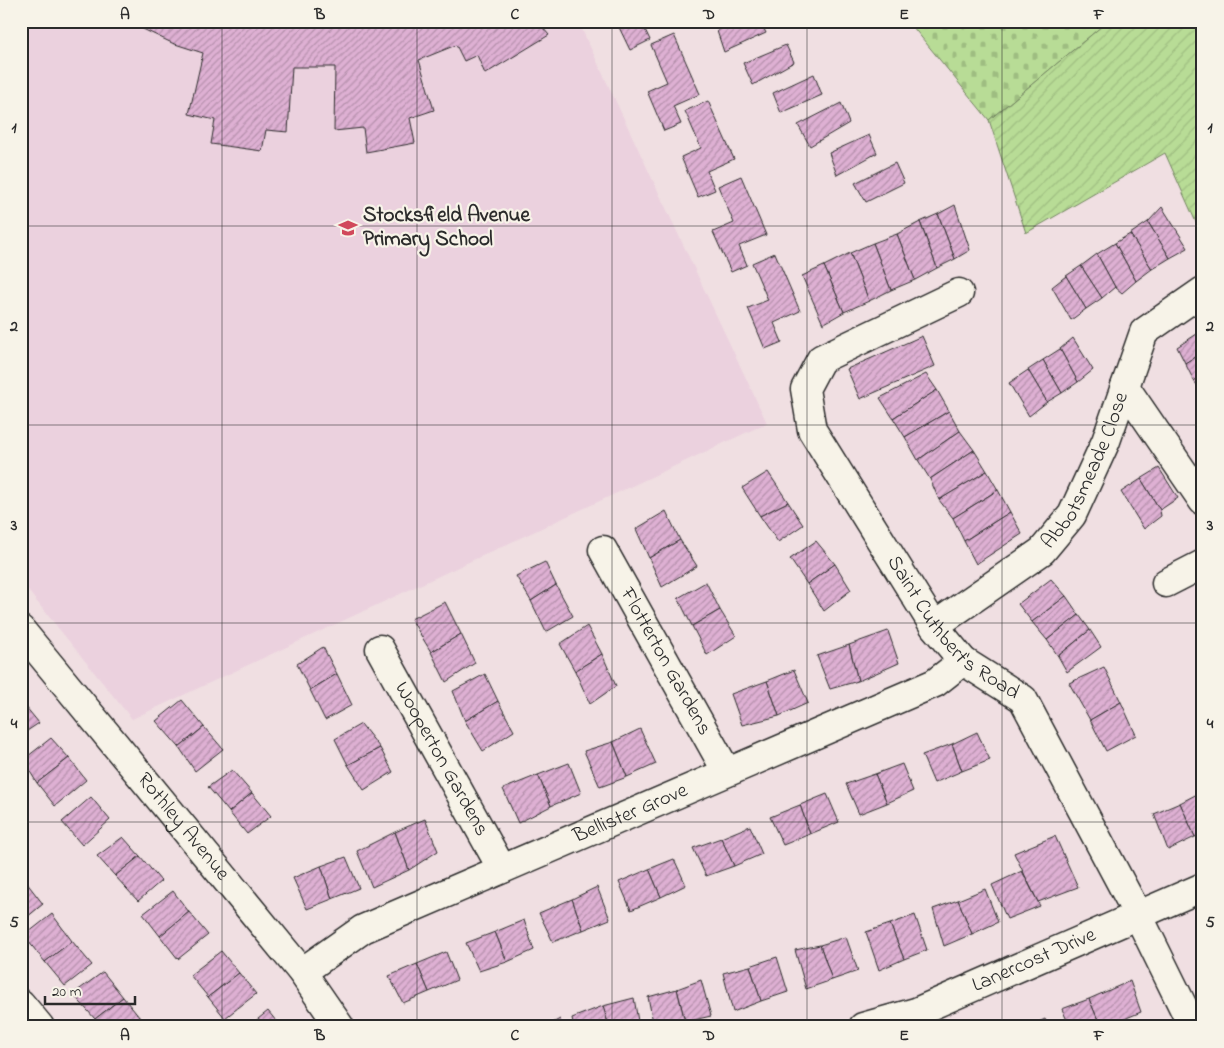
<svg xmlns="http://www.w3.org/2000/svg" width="1224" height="1048" font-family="'Indie Flower',sans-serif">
  <defs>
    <pattern id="cemetery-stones" width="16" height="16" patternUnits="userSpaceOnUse" patternTransform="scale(1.25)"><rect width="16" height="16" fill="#b8dc96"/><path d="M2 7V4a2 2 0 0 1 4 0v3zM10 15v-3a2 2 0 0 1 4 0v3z" fill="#9ebd81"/></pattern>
    <pattern id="garden-furrows" width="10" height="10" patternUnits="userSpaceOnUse" patternTransform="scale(1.25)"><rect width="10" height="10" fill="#b8dc96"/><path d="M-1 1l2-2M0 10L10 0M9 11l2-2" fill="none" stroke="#9ebd81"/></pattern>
    <pattern id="building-hatch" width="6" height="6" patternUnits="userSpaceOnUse" patternTransform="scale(1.25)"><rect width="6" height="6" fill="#deb0d3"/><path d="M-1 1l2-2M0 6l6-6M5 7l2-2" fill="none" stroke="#b48fab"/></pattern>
  </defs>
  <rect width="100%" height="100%" fill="#f0dfe2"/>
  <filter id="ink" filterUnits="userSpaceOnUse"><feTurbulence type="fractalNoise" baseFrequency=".02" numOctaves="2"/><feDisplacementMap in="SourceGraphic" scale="10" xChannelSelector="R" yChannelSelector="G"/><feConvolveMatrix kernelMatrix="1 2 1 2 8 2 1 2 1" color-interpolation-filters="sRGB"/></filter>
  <g filter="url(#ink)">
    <!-- built -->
    <path fill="#ebd1de" d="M21 21H578L767 423 132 719 21 582Z"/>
    <!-- cemetery -->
    <path fill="url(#cemetery-stones)" stroke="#728460" d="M908 21H1108L989 120Z"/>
    <!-- garden -->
    <path fill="url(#garden-furrows)" stroke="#728460" d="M1108 21H1203V238L1165 153 1026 233 989 120Z"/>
    <!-- building -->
    <g fill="url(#building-hatch)" stroke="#2b2b2b">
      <path d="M133 21H537L549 35 485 74 477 55 464 61 456 45 419 60 434 110 410 118 415 143 366 152 363 128 334 131 335 67H292L288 132 266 130 262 151 211 144 215 120 189 114 203 53 172 43 143 29Z"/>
      <path d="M616 21H641L650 40 630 50Z"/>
      <path d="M735 21H760L766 33 724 52 717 31Z"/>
      <path d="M674 35 700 94 673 106 681 124 664 131 647 91 667 82 651 45Z"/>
      <path d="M786 45 794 62 753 85 743 63Z"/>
      <path d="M814 74 822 95 781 113 773 93Z"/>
      <path d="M708 101 734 159 707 171 715 190 698 197 681 157 701 148 685 111Z"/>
      <path d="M841 103 849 123 810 146 798 125Z"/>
      <path d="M869 135 877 153 837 175 829 153Z"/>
      <path d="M895 163 904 183 866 202 855 183Z"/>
      <path d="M741 176 766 235 739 246 747 265 731 272 713 232 734 223 718 186Z"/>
      <path d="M955 205 970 250 955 259 938 214Z"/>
      <path d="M1162 207 1188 248 1170 258 1148 222Z"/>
      <path d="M938 214 955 259 937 268 920 222Z"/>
      <path d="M920 222 937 268 915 280 897 234Z"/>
      <path d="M1148 222 1170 258 1152 269 1130 234Z"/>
      <path d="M897 234 915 280 891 290 873 243Z"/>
      <path d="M1130 234 1152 269 1136 281 1115 243Z"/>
      <path d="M873 243 891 290 869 301 850 253Z"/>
      <path d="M1115 243 1136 281 1122 293 1115 287 1097 254Z"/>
      <path d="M775 253 800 311 774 323 782 342 765 349 748 308 768 300 752 263Z"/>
      <path d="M850 253 869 301 844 312 824 266Z"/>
      <path d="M1097 254 1115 287 1102 298 1081 266Z"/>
      <path d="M824 266 844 312 823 324 802 276Z"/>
      <path d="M1081 266 1102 298 1086 309 1066 276Z"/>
      <path d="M1066 276 1086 309 1071 320 1052 287Z"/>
      <path d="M1203 330V352L1185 363 1177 347Z"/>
      <path d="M922 336 935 366 860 399 847 369Z"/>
      <path d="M1073 338 1093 370 1078 382 1060 349Z"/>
      <path d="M1060 349 1078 382 1062 393 1043 360Z"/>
      <path d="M1203 352V375L1194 381 1185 363Z"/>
      <path d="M1043 360 1062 393 1047 402 1028 370Z"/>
      <path d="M1028 370 1047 402 1029 416 1009 383Z"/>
      <path d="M926 374 937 390 893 418 880 398Z"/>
      <path d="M1203 375V393L1194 381Z"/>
      <path d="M937 390 949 411 905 437 893 418Z"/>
      <path d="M949 411 960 431 918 460 905 437Z"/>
      <path d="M960 431 974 450 930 479 918 460Z"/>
      <path d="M974 450 987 471 939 500 930 479Z"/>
      <path d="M1159 468 1178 498 1160 510 1141 479Z"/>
      <path d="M987 471 998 490 953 518 939 500Z"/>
      <path d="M768 472 788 502 760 516 742 488Z"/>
      <path d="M1141 479 1160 510 1161 516 1144 529 1121 492Z"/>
      <path d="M998 490 1010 512 964 541 953 518Z"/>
      <path d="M788 502 803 525 778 542 760 516Z"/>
      <path d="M666 511 680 540 649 558 636 529Z"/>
      <path d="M1010 512 1022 534 976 564 964 541Z"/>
      <path d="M680 540 697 566 662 587 649 558Z"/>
      <path d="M816 541 835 564 807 584 790 559Z"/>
      <path d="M545 562 556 585 531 601 516 576Z"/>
      <path d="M835 564 851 590 824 611 807 584Z"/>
      <path d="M1051 579 1066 596 1032 622 1018 604Z"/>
      <path d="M706 582 720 610 692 626 678 598Z"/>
      <path d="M556 585 573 616 546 632 531 601Z"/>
      <path d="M1066 596 1079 615 1047 640 1032 622Z"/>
      <path d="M445 602 461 634 431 652 411 619Z"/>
      <path d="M720 610 736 636 707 655 692 626Z"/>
      <path d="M1079 615 1090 630 1058 656 1047 640Z"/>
      <path d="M587 626 602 654 575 671 560 644Z"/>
      <path d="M1090 630 1101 647 1067 672 1058 656Z"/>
      <path d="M888 631 899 663 858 681 849 645Z"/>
      <path d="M461 634 475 663 446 682 431 652Z"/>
      <path d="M849 645 858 681 830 689 817 656Z"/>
      <path d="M323 647 337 674 310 690 297 664Z"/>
      <path d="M602 654 616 686 590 704 575 671Z"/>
      <path d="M1104 667 1121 702 1090 720 1069 683Z"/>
      <path d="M794 670 808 703 779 716 767 681Z"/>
      <path d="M337 674 352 705 325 720 310 690Z"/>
      <path d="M485 674 498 701 465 721 453 691Z"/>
      <path d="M767 681 779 716 742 725 731 694Z"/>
      <path d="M182 700 204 727 179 747 156 721Z"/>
      <path d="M21 701 39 723 21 735Z"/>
      <path d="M498 701 514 731 483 751 465 721Z"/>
      <path d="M1121 702 1136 735 1106 751 1090 720Z"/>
      <path d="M361 724 380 748 348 765 335 739Z"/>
      <path d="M204 727 223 749 195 771 179 747Z"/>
      <path d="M640 729 656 764 627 777 613 742Z"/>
      <path d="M977 732 990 760 962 771 952 744Z"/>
      <path d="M51 738 69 758 37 783 23 760Z"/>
      <path d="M613 742 627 777 600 787 584 751Z"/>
      <path d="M952 744 962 771 934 783 922 755Z"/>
      <path d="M380 748 393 772 364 790 348 765Z"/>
      <path d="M69 758 86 780 55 806 37 783Z"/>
      <path d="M569 763 581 793 551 806 538 775Z"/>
      <path d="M902 764 913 791 887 803 875 774Z"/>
      <path d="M232 770 252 793 229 812 208 787Z"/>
      <path d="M875 774 887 803 859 814 846 784Z"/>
      <path d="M538 775 551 806 518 823 503 789Z"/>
      <path d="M1203 791V834L1195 837 1180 803Z"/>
      <path d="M252 793 271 816 247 834 229 812Z"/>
      <path d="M827 794 839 822 810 834 800 805Z"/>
      <path d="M91 797 110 820 82 845 62 822Z"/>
      <path d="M1180 803 1195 837 1168 850 1154 814Z"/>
      <path d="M800 805 810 834 783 845 770 817Z"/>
      <path d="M425 819 438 851 409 870 395 832Z"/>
      <path d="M750 826 762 854 734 866 721 838Z"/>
      <path d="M395 832 409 870 372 887 357 851Z"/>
      <path d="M1055 836 1078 887 1038 902 1014 853Z"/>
      <path d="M123 837 140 856 115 876 97 856Z"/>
      <path d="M721 838 734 866 706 876 693 848Z"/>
      <path d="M140 856 161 881 138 901 115 876Z"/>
      <path d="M346 857 359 888 332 899 321 866Z"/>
      <path d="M674 859 686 885 661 897 649 869Z"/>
      <path d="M321 866 332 899 307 909 293 878Z"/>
      <path d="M649 869 661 897 631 910 619 882Z"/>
      <path d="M1022 871 1040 906 1007 919 992 885Z"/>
      <path d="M23 878 43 904 21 922V880Z"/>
      <path d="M597 887 610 919 583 930 572 899Z"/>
      <path d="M985 889 998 922 972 934 958 900Z"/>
      <path d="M173 891 189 912 160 936 143 914Z"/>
      <path d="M572 899 583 930 553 942 539 913Z"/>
      <path d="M958 900 972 934 944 946 933 909Z"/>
      <path d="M189 912 208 935 178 959 160 936Z"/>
      <path d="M52 914 72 941 45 962 24 936Z"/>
      <path d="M915 915 927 950 904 959 890 924Z"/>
      <path d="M524 920 534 950 507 962 495 932Z"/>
      <path d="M890 924 904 959 879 970 866 932Z"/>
      <path d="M495 932 507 962 479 971 466 943Z"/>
      <path d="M846 937 858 971 832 980 820 945Z"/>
      <path d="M72 941 92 965 65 986 45 962Z"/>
      <path d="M820 945 832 980 806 989 795 950Z"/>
      <path d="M221 951 239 973 208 997 190 975Z"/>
      <path d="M446 952 457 980 429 992 417 964Z"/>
      <path d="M777 957 788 992 761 1001 750 966Z"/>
      <path d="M417 964 429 992 403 1003 389 976Z"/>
      <path d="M750 966 761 1001 733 1012 723 973Z"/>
      <path d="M103 972 123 997 95 1019 73 994Z"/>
      <path d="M239 973 256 994 225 1018 208 997Z"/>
      <path d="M701 980 711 1016 685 1022 677 989Z"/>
      <path d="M1130 981 1141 1012 1105 1027H1101L1089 999Z"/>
      <path d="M677 989 685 1022 674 1027H654L648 997Z"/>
      <path d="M123 997 144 1023 138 1027H101L95 1019Z"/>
      <path d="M634 998 639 1027H609L603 1006Z"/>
      <path d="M1089 999 1101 1027H1070L1062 1009Z"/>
      <path d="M603 1006 609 1027H574L572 1018Z"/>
      <path d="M268 1011 281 1027H248Z"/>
      <path d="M560 1019 562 1027H545Z"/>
      <path d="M1045 1019 1049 1027H1028Z"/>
    </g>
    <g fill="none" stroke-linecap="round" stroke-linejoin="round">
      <!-- minor casing -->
      <g stroke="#2b2b2b" stroke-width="31">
        <g id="minor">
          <path id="s1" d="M959 293 821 359 805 389 812 430 934 626 963 661 1023 699 1138 915 1193 1027"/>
          <path d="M1125 387 1203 501"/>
          <path id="s2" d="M603 550 727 772"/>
          <path d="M1166 583 1203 564"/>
          <path id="s3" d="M934 626 1042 551 1072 515 1106 441 1144 332 1203 291"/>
          <path id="s4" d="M21 630 302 972 340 1027"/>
          <path id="s5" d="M380 649 502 869"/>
          <path id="s6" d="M302 972 363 929 935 683 963 661"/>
          <path d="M21 1004 40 1027"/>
        </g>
      </g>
      <!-- tertiary casing -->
      <g stroke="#2b2b2b" stroke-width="31">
        <g id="tertiary">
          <path id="s7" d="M863 1027 916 1012 1203 887"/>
        </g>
      </g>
      <!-- minor -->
      <use href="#minor" stroke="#f7f3e8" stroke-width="28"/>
      <!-- tertiary -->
      <use href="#tertiary" stroke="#f7f3e8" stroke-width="28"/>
    </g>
  </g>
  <!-- grid -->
  <path fill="none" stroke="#2b2b2b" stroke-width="1" stroke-opacity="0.55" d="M222 21V1027M417 21V1027M612 21V1027M807 21V1027M1002 21V1027M21 226H1203M21 425H1203M21 623H1203M21 822H1203"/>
  <!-- icons -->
  <defs>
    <g id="school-bare" transform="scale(1.5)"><path d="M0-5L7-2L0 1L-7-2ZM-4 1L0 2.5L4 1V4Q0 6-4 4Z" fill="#d1495b" stroke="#f7f3e8" stroke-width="2.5" paint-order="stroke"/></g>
  </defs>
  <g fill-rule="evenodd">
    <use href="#school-bare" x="348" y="228"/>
  </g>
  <g text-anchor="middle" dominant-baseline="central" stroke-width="4.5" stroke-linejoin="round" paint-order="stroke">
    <!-- poi labels -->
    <g font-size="21" font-weight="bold" fill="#2b2b2b" stroke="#f7f3e8" text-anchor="start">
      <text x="363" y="216">Stocksfield Avenue<tspan x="363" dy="24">Primary School</tspan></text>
    </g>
    <!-- street labels -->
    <g font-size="21" fill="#2b2b2b" stroke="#f7f3e8">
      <text stroke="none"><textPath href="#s3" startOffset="224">Abbotsmeade Close</textPath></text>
      <text stroke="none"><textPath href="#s1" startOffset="474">Saint Cuthbert's Road</textPath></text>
      <text stroke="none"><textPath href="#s2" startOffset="128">Flotterton Gardens</textPath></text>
      <text stroke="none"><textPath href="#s5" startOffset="126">Wooperton Gardens</textPath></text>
      <text stroke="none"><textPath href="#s6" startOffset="366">Bellister Grove</textPath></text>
      <text stroke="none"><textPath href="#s4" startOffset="255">Rothley Avenue</textPath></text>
      <text stroke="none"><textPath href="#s7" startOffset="184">Lanercost Drive</textPath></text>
    </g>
  </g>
  <!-- margin -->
  <rect width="1224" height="1048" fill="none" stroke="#f7f3e8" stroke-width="55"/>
  <!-- scale -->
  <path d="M45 996v8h90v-8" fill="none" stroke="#2b2b2b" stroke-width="2.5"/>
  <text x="52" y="996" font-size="15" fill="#2b2b2b" stroke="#f7f3e8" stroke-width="4" paint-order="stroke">20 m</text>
  <rect x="28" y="28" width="1168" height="992" fill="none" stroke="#2b2b2b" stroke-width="2"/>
  <g font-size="16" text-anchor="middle" font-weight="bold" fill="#2b2b2b">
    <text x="125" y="19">A</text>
    <text x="320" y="19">B</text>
    <text x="515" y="19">C</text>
    <text x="709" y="19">D</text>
    <text x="904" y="19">E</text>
    <text x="1099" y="19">F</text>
    <text x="14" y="132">1</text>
    <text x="1210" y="132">1</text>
    <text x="14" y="331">2</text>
    <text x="1210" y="331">2</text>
    <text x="14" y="530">3</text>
    <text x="1210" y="530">3</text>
    <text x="14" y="728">4</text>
    <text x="1210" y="728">4</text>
    <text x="14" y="927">5</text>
    <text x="1210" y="927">5</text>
    <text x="125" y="1040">A</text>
    <text x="320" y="1040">B</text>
    <text x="515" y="1040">C</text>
    <text x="709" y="1040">D</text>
    <text x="904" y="1040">E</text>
    <text x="1099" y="1040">F</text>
  </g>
</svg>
